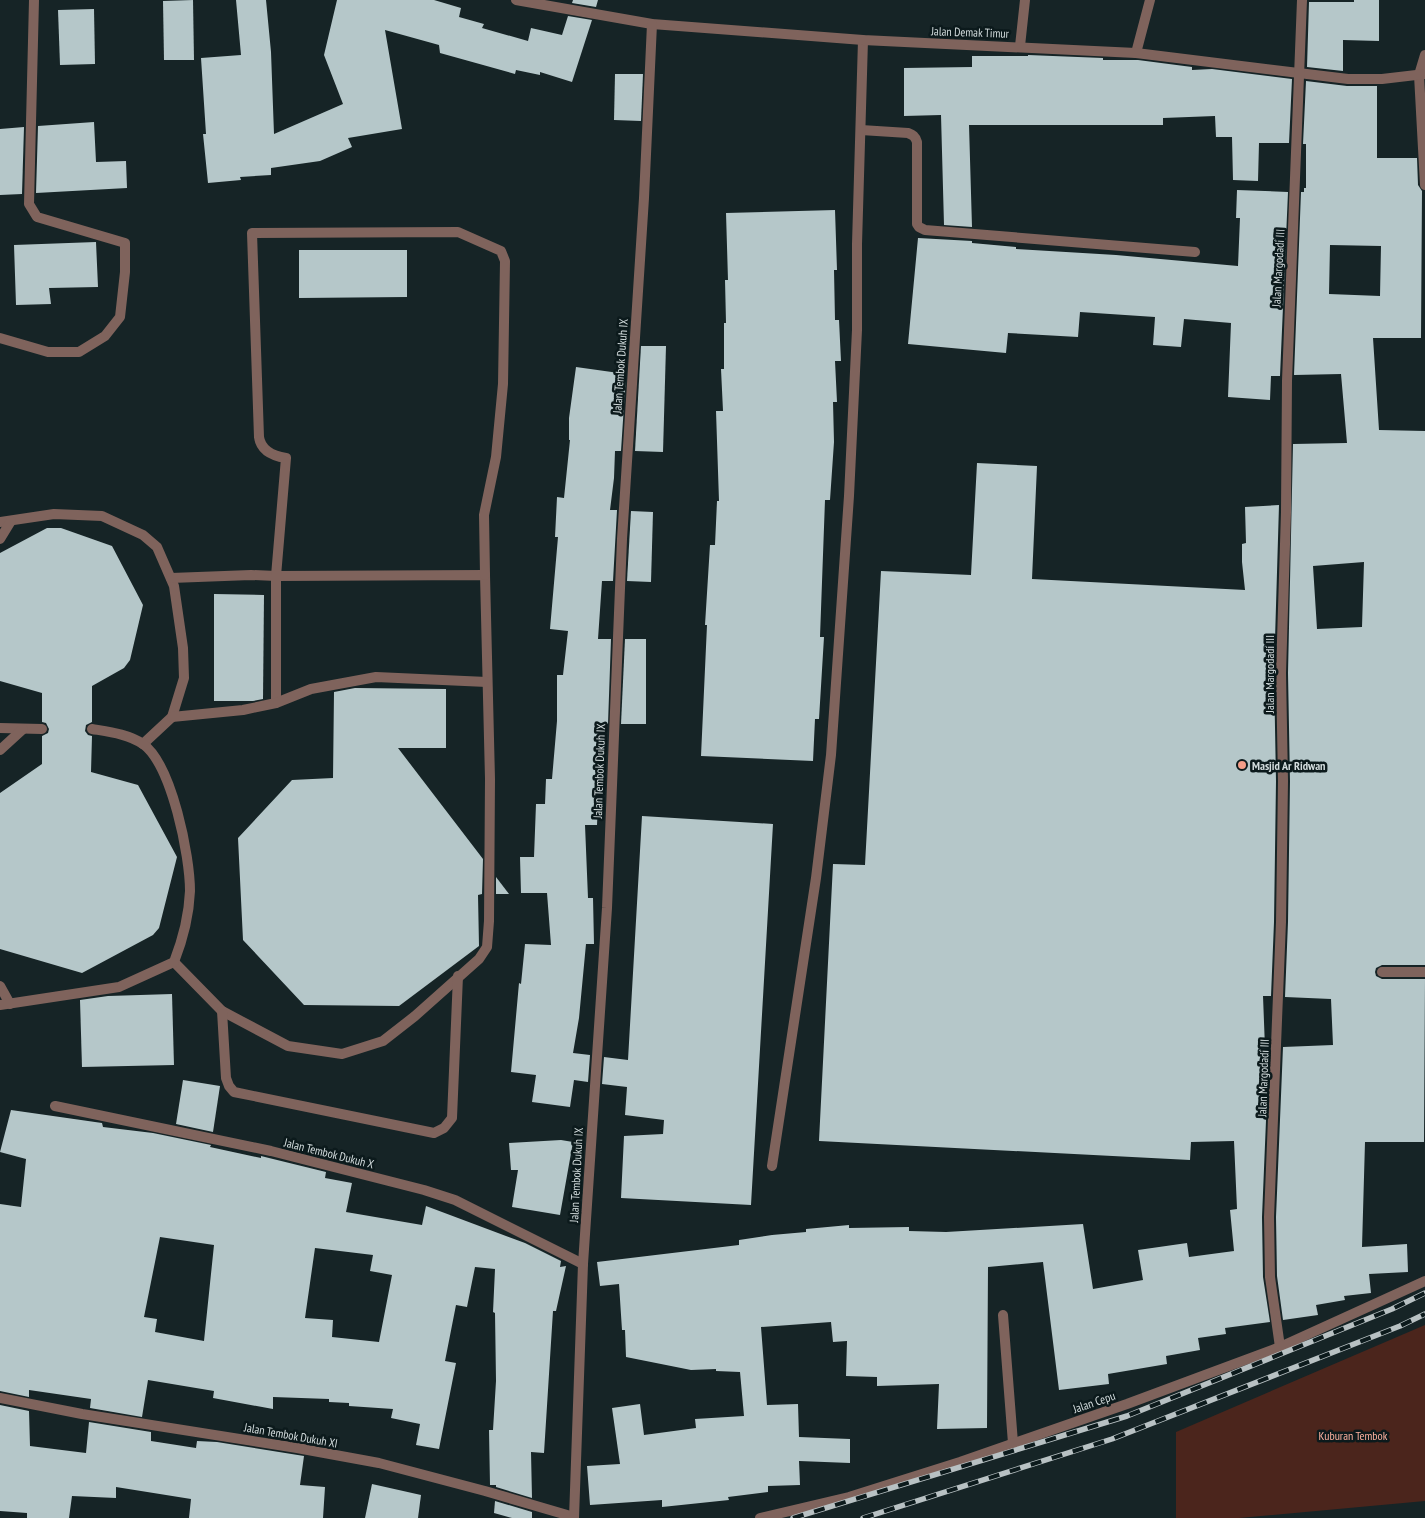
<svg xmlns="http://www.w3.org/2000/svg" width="1425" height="1518" font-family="'PT Sans Narrow',sans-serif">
  <rect width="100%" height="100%" fill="#162426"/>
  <!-- green -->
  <path fill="#4b251c" d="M1425 1325V1501L1239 1518H1176V1432Z"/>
  <!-- building -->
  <g fill="#b5c7c9" fill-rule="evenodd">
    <path d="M193 0 194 60H164L163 1Z"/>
    <path d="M236 0H266L271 52 274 134 343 104 324 55 337 0H434L461 8 459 17 484 24 482 28 528 41 531 28 562 35 568 16 592 20 572 82 540 72V75L516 70 515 74 440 53 439 45 385 30 402 129 348 138 352 147 320 161 271 168V175L240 177 241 180 208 183 203 134H206L201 58 241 55Z"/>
    <path d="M573 0H598L596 7 572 3Z"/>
    <path d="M1354 0H1379V41L1343 40V71L1307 67 1309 2H1354Z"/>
    <path d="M94 9 95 64 60 65 58 10Z"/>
    <path d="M1028 55 1103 58V60H1138L1192 67V70L1212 69 1292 79 1289 143H1259L1258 181 1233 180 1232 137H1216L1215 116 1163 118V125H969L972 227 944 225 941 115 904 116V68L972 67V56H1028Z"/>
    <path d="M615 74H643L641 121 614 120Z"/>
    <path d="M1306 81 1347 86H1377V158H1417L1418 185 1422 191 1421 338H1373L1379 430 1425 431V965H1382L1376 968 1375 972 1376 976 1382 979H1425L1424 1142H1365L1362 1247 1407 1244 1408 1272 1369 1274 1371 1293 1344 1296 1345 1300 1316 1305 1318 1315 1283 1320 1277 1276 1276 1217 1283 1047 1333 1045 1331 999 1285 997 1288 922 1290 781 1288 673 1293 444 1347 443 1341 374 1294 375 1301 192H1304V188H1306V144H1303ZM1330 245 1381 246 1380 296 1329 294ZM1364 562 1362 627 1317 629 1313 566Z"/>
    <path d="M94 122 96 162 126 161 127 188 36 193 38 126Z"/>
    <path d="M24 127 22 194 0 195V129Z"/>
    <path d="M1237 190 1288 192 1280 376H1271L1270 400 1228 397 1231 323 1184 319 1181 347 1153 345 1155 317 1080 312 1078 337 1008 333 1006 353 908 344 918 238 972 241V243L1016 247V249L1116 255 1238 266 1240 218H1236Z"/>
    <path d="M835 210 837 270H834L835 320H839L841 361H835L837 402H833L834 442 830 500H825L820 637H824L819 719H815L813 761 701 756 707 625H705L710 545H715L717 501H719L716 411H723L721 369H724V323H726L725 280H728L726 213Z"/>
    <path d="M96 242 98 287 49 288 51 304 16 305 14 245Z"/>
    <path d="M299 250H407V297L299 298Z"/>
    <path d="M641 346H666L663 452 635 451Z"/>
    <path d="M576 367 626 374 621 451H615L614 478 610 510H617L613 581H602L598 639H611L608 724H602L597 781H599L597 825H585L588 898H593L594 944H586L579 1018 573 1053 590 1055 588 1082 574 1080 570 1107 532 1102 536 1075 511 1072 519 983 521 984 525 944 551 945 547 893H521L520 857H534L536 804H545L546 779H552L557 721V675H563L568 631 550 629 558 537H555L557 497 564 498 570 440H569V418Z"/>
    <path d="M977 463 1037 466 1032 579 1245 590 1242 562V544L1246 543 1245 507 1279 505 1274 673 1276 781 1274 922 1271 996H1263L1265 1048H1269L1262 1217 1263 1277 1270 1322 1225 1328 1226 1334 1198 1338 1200 1350 1166 1356 1167 1364 1108 1374 1109 1384 1059 1390 1043 1262 988 1267 987 1428 937 1429 939 1384 877 1386V1377L846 1376 847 1341 833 1342 831 1322 761 1327 767 1405 798 1404 799 1437 850 1439V1463L799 1461 800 1485 768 1486V1492L728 1497 729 1500 662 1507V1500L590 1505 587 1466 620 1464 612 1408 640 1404 644 1435 696 1428 695 1419 744 1416 740 1372 716 1371V1369L691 1370 626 1357 625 1330H622L619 1284 600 1286 597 1262 739 1245V1240L772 1235 806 1232V1229L849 1225V1228L909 1227V1231L946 1232 1083 1224 1093 1289 1143 1280 1138 1250 1187 1243 1189 1257 1234 1251 1230 1210 1237 1209 1234 1141 1191 1142 1190 1160 819 1141 833 864 865 865 881 571 971 575Z"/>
    <path d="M631 511 653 512 651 582 627 581Z"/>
    <path d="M47 528H61L112 546 143 605 130 660 124 668 92 686V722L86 725 85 731 88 735 92 736 91 772 138 785 177 857 159 928 153 935 82 973 0 949V793L42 764V736L48 733 49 729 46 723 42 722V693L0 681V553Z"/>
    <path d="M214 594 264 595 263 699 253 701H214Z"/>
    <path d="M625 639H646V724H621Z"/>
    <path d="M355 688 446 689V748H398L483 859 482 894 478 895 479 946 399 1006 304 1005 243 940 238 838 292 780 333 778 334 692Z"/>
    <path d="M642 816 773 824 751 1205 621 1198 624 1136 663 1134 664 1120 625 1115 627 1087 602 1084 604 1057 628 1060Z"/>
    <path d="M496 877 509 894H496Z"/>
    <path d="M172 994 174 1065 82 1067 80 1000 108 996Z"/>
    <path d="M183 1080 220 1086 213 1132 176 1124Z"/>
    <path d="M11 1110 102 1123 103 1127 153 1133 211 1145 210 1147 261 1158V1156L269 1158 326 1172 325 1178 352 1183 346 1212 422 1225 426 1206 525 1243 561 1261 560 1267 566 1266 556 1311H553L544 1453 531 1452 532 1498 496 1487V1485H490L489 1430H493L496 1381 495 1313 493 1312 495 1269 475 1267 467 1307 456 1305 445 1361 456 1363 439 1449 416 1445 420 1424 391 1418 393 1409 349 1406V1403L329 1402V1399L273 1397V1409L213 1398 214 1391 148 1380 142 1417 90 1408 91 1399 29 1390V1397L0 1391V1204L21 1207 26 1159 0 1152ZM160 1237 214 1245 204 1341 155 1332 157 1319 144 1317ZM315 1248 373 1255 370 1271 392 1275 379 1342 332 1337 333 1320 305 1318Z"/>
    <path d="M561 1140 573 1142 560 1215 512 1207 518 1170H511L509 1143Z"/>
    <path d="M0 1405 29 1411 30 1446 86 1453 89 1422 151 1432V1441L196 1448 197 1441 217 1442 304 1456 300 1485 325 1487 323 1518H189L191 1499 116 1487V1498L72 1496 69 1518H27V1513L0 1511Z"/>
    <path d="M372 1484 421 1495 418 1518H365Z"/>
    <path d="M495 1501 532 1512V1518H512L494 1513Z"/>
  </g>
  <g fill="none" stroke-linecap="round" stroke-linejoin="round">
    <!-- lane -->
    <g stroke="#7f635c" stroke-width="10">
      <path d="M1020 46 1025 0"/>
      <path d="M1136 53 1150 0"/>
      <path d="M1425 55 1419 75 1425 185"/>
      <path d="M861 130 908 133C913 135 915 136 917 142V224L919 227 925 230 1195 252"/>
      <path d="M0 522 54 514 102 516 143 535 157 547 174 586 183 648 184 678 172 717 143 744"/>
      <path d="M0 539 11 521"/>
      <path d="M171 578 251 575 276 576 485 575 490 779 489 921 487 947 479 959 415 1016 383 1041 342 1054 288 1046 222 1011 174 962"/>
      <path d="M276 703V576L286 458C273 456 261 451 259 437L252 233 458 232 501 251 505 261 503 384 496 457 484 515 485 575"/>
      <path d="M172 717 243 710 276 703 311 689 376 677 487 682"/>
      <path d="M0 728 42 729"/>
      <path d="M0 750 23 729"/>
      <path d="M1382 972H1425"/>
      <path d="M0 986 10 1004"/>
      <path d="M0 1005 119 987 174 962C183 939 189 915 190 891 190 856 172 765 143 744 128 734 110 732 92 729"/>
      <path d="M222 1011 226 1078 229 1086 234 1092 434 1133 444 1128 452 1118 458 976"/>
      <path d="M772 1166 816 878 831 755 849 496 857 330V244L863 40"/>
      <path d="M1003 1315 1013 1443"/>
    </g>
    <!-- street -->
    <g stroke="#7f635c" stroke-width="10">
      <path d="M516 0 652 24 863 40 1136 53 1348 79H1382L1425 74"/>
      <path d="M0 338 48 352H79L105 336 120 317 125 272V243L37 217 29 204 34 0"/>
      <path d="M55 1106 271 1151 424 1190 455 1200 583 1264"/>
      <path d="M1280 1347 1270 1277 1269 1217 1281 922 1283 781 1281 673 1286 512 1287 381 1302 0"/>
      <path d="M0 1398 82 1414 297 1448 379 1463 485 1491 574 1517"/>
      <path d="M574 1518 583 1264 607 908 622 539 644 198 652 24"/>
      <path d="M760 1518 849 1497 960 1462 1127 1404 1280 1347 1425 1281"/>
    </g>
    <!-- rail casing -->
    <g stroke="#b8c1c3" stroke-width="5.5">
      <g id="rail">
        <path d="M793 1518 1127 1416 1392 1309 1425 1293"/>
        <path d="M863 1518 1112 1439 1400 1326 1425 1314"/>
      </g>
    </g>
    <!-- rail -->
    <use href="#rail" stroke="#0c1a1c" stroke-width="4" stroke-dasharray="11" stroke-linecap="butt"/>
  </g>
  <!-- markers -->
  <circle fill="#f49e89" stroke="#0c1a1c" stroke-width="2" cx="1242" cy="765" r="5"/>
  <g text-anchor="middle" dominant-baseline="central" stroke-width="5" stroke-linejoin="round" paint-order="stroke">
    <!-- street labels -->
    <g font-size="12" fill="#d4ddde" stroke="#0c1a1c">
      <text transform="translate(970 32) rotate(2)">Jalan Demak Timur</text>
      <text transform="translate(1278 268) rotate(-87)">Jalan Margodadi III</text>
      <text transform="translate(620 366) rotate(-86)">Jalan Tembok Dukuh IX</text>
      <text transform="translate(1269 674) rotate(-90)">Jalan Margodadi III</text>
      <text transform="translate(599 771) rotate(-88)">Jalan Tembok Dukuh IX</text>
      <text transform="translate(1263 1078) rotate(-88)">Jalan Margodadi III</text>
      <text transform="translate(329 1153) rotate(14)">Jalan Tembok Dukuh X</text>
      <text transform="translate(576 1175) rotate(-87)">Jalan Tembok Dukuh IX</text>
      <text transform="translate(1094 1402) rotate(-19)">Jalan Cepu</text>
      <text transform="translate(291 1435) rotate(10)">Jalan Tembok Dukuh XI</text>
    </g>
    <!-- poi labels -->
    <g font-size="12" font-weight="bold" fill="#d4ddde" stroke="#0c1a1c" text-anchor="start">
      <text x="1252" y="765">Masjid Ar Ridwan</text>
    </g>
    <!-- park labels -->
    <g font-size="12" fill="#faaf9d" stroke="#0c1a1c">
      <text x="1353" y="1435">Kuburan Tembok</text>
    </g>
  </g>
</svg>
